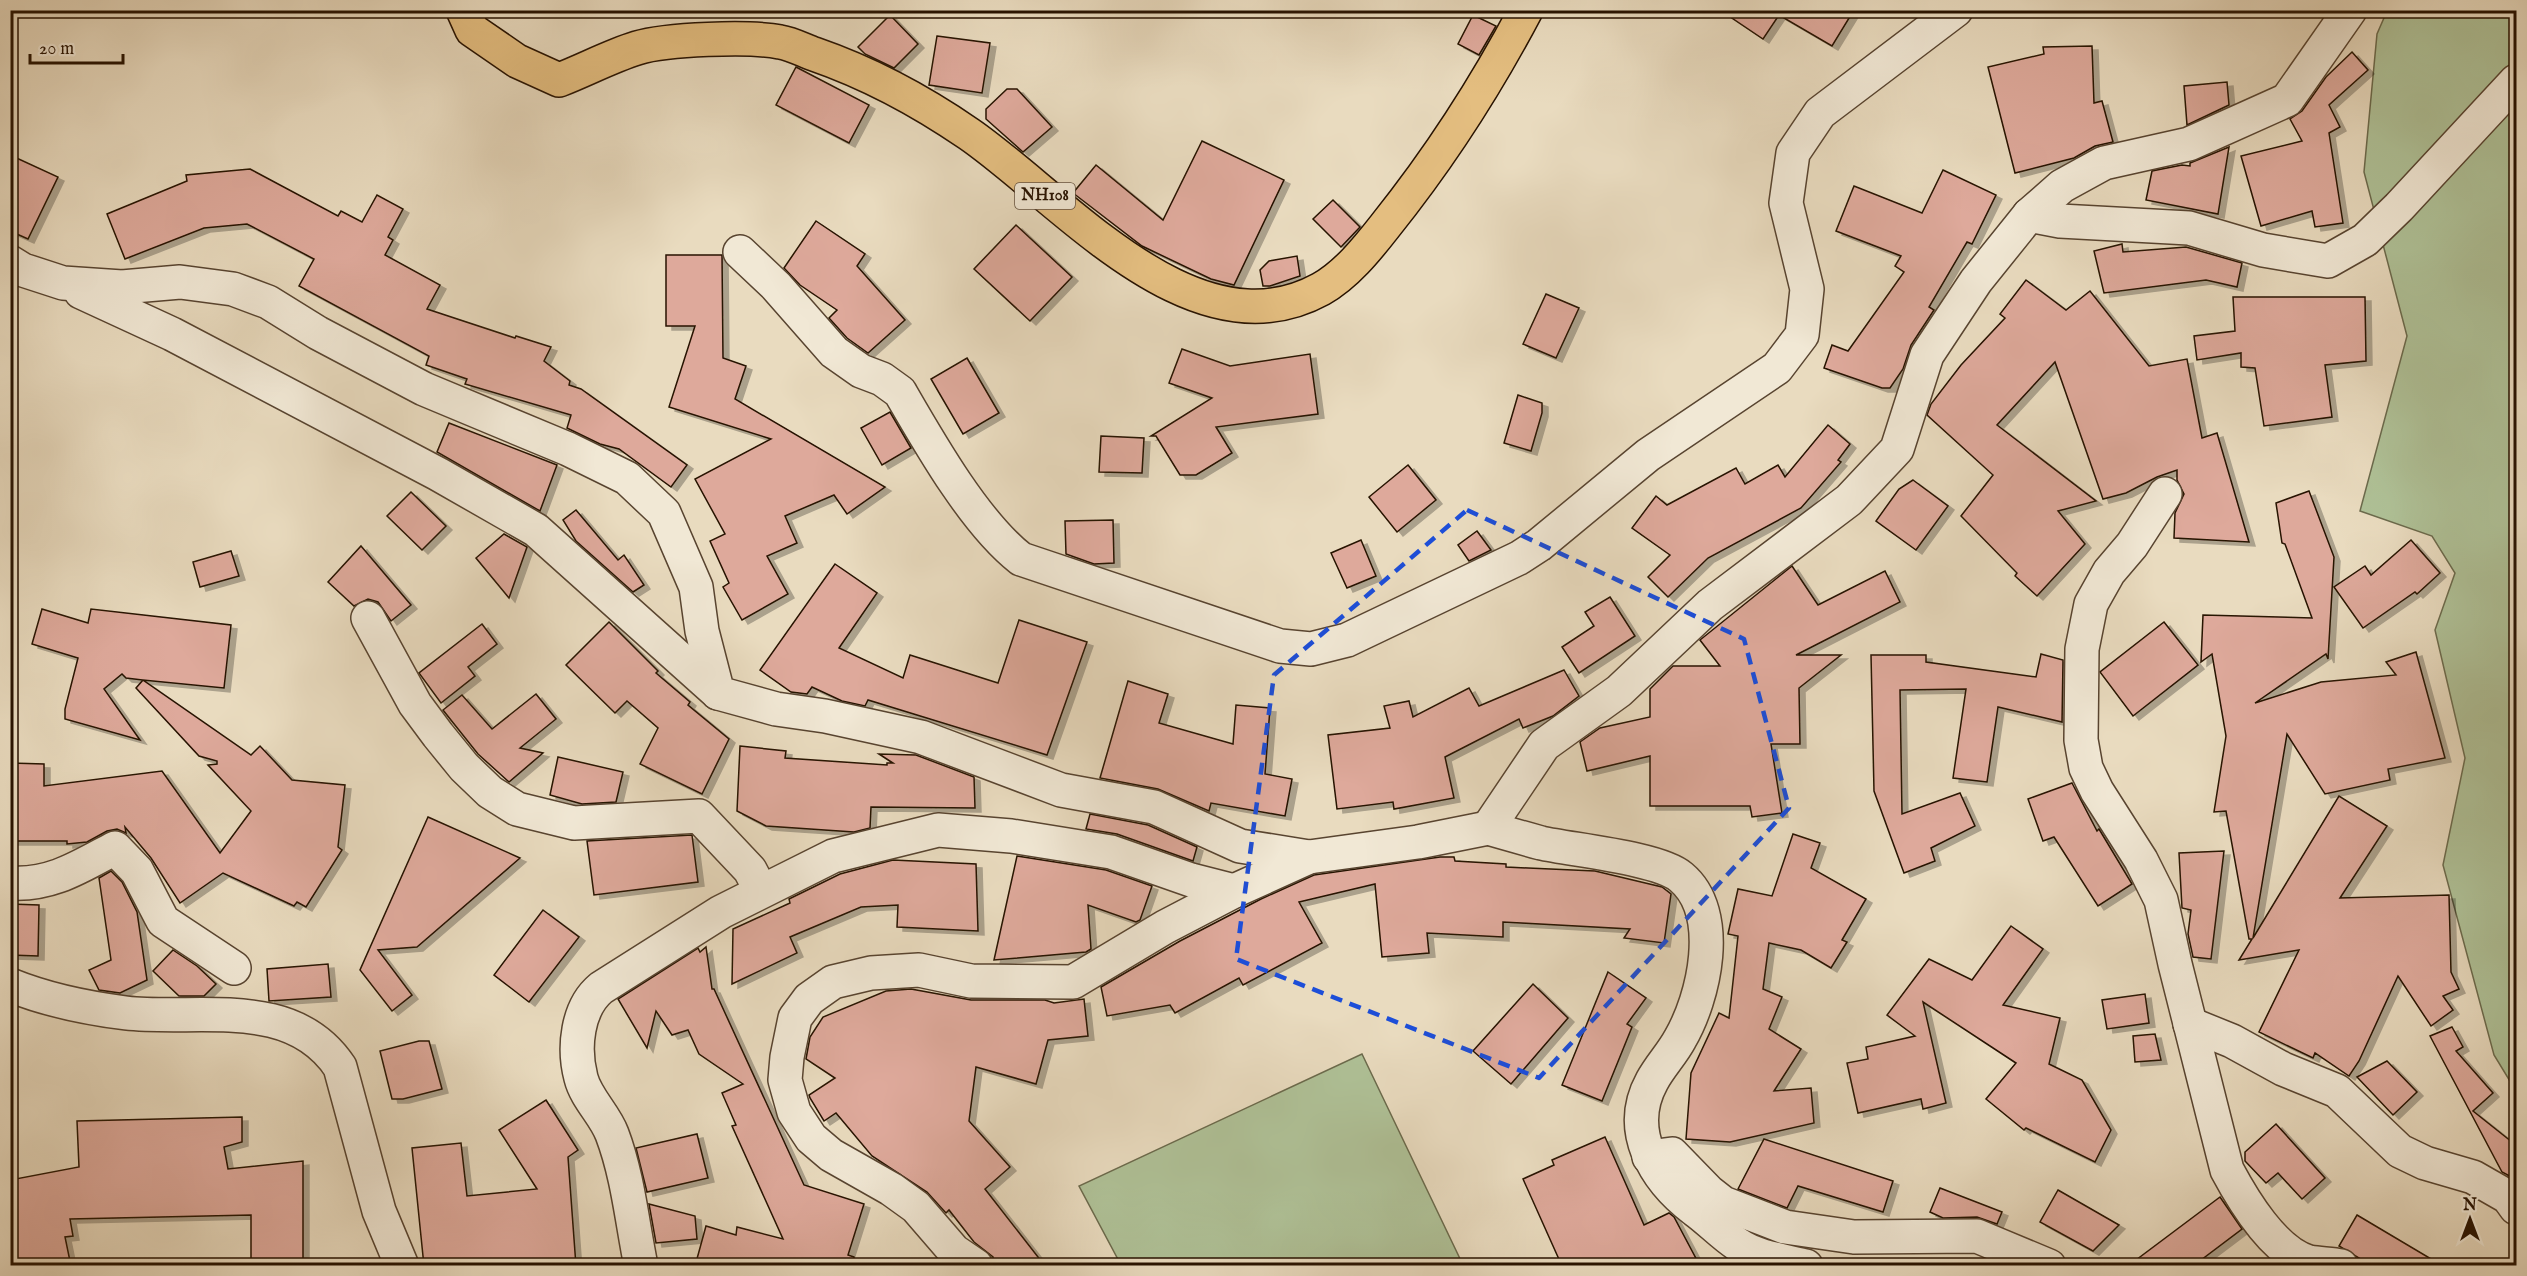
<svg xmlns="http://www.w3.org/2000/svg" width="2527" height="1276" font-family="'IM FELL English',serif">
  <defs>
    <filter id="shadow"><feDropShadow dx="6" dy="4" stdDeviation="0" flood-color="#0004"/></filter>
  </defs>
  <rect width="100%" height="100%" fill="#e9dbbf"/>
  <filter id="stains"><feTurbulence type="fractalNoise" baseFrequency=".00333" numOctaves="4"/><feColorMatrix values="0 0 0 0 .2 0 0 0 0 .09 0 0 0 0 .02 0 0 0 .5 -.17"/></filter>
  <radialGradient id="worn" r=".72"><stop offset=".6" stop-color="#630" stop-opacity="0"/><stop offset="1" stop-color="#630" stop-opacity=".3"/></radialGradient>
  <!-- green -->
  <g fill="#afc197" stroke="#6b6a4c" stroke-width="1.5">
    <path d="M2387 11H2516V1091L2494 1055 2443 865 2465 758 2435 630 2455 573 2432 536 2360 511 2407 336 2364 172 2377 34Z"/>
    <path d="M1362 1054 1463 1265H1121L1079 1186Z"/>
  </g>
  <!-- building -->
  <g fill="#dea99b" stroke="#271200" stroke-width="1.5" filter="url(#shadow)">
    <path d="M1720 10H1854L1832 46 1779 15 1763 39Z"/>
    <path d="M890 15 918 44 894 68 865 54 858 47Z"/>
    <path d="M1473 15 1496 26 1479 55 1458 44Z"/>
    <path d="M937 36 990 43 982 93 929 85Z"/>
    <path d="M2092 46 2094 103 2102 101 2113 142 2095 146 2074 158 2015 173 1988 67 2044 54 2043 47Z"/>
    <path d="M2352 52 2368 70 2329 105 2340 127 2329 133 2343 223 2315 227 2312 211 2261 226 2241 156 2302 141 2290 119 2302 111 2326 77Z"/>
    <path d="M796 67 869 105 849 143 776 105Z"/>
    <path d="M2227 82 2229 105 2187 125 2184 86Z"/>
    <path d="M1007 89H1017L1052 127 1023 152 986 119V109Z"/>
    <path d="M1202 141 1284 180 1234 285 1211 279 1142 246 1073 193 1096 165 1163 220Z"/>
    <path d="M2229 147 2218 214 2146 200 2152 171 2182 165 2190 166V163Z"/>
    <path d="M10 155 58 177 28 239 10 231Z"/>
    <path d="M250 169 338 216 341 211 362 222 377 195 403 209 388 237 393 240 385 255 440 285 427 309 515 338 516 336 551 347 544 361 570 381 569 385 581 389 687 465 671 487 619 449 600 444 567 428 571 415 465 384 467 379 426 365 429 356 299 286 314 259 247 224 204 228 125 259 107 214 187 181 186 175Z"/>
    <path d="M1943 170 1996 195 1972 244 1967 242 1929 307 1934 310 1911 345 1903 369 1890 388H1882L1824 368 1832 345 1848 351 1904 272 1895 266 1901 256 1836 231 1854 186 1922 213Z"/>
    <path d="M1333 200 1360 227 1341 247 1313 219Z"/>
    <path d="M816 221 865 254 857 266 905 320 868 353 847 338 829 318 837 310 800 285 784 268Z"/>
    <path d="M1016 225 1072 277 1030 321 974 269Z"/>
    <path d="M2122 244 2123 252 2186 247 2242 263 2237 287 2206 280 2104 293 2094 251Z"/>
    <path d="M666 255H722L723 358 746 366 735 399 885 487 847 514 834 495 785 516 797 543 767 556 788 594 742 620 723 587 729 583 710 541 725 534 695 479 771 439 669 407 695 326H666Z"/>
    <path d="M1297 256 1300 276 1270 286H1263L1260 270 1269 261Z"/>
    <path d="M2026 280 2066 310 2090 291 2149 366 2187 359 2202 438 2217 433 2249 542 2174 538 2175 513 2184 494 2177 480V470L2157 477 2126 493 2103 499 2055 362 1997 425 2096 501 2058 511 2085 544 2037 596 2015 576 2017 573 1961 516 1993 475 1927 415 1931 404 1961 365 2005 318 2000 314Z"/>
    <path d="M1546 294 1579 308 1556 358 1523 344Z"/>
    <path d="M2233 297H2365L2366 361 2325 365 2332 417 2264 426 2255 368 2241 367V353L2197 360 2194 336 2235 331Z"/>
    <path d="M1182 349 1230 366 1310 354 1318 414 1216 427 1232 453 1196 475H1180L1156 436H1151L1212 398 1169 383Z"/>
    <path d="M967 358 999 413 963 434 931 379Z"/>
    <path d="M1518 395 1542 403V413L1531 451 1504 443Z"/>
    <path d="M890 412 911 448 882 465 861 428Z"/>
    <path d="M449 423 557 465 540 511 437 452Z"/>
    <path d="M1828 425 1850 444 1838 460 1841 462 1801 508 1708 558 1668 597 1648 577 1670 555 1632 528 1656 496 1667 505 1736 468 1745 484 1778 465 1785 477Z"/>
    <path d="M1101 436 1144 438 1142 473 1099 472Z"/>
    <path d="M1408 465 1436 500 1397 532 1369 497Z"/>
    <path d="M1913 480 1948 506 1916 550 1876 521 1899 489Z"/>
    <path d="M2309 491 2334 557 2328 659 2326 654 2255 703 2321 682 2396 675 2386 662 2416 652 2445 758 2388 769 2390 780 2325 794 2287 734 2253 938 2339 796 2387 826 2340 898 2449 895 2451 972 2459 989 2443 996 2453 1010 2431 1026 2398 976 2359 1061 2349 1076 2315 1053 2313 1058 2259 1032 2299 950 2239 960 2252 939H2249L2226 811 2214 812 2226 736 2212 654 2201 662 2203 615 2312 618 2285 544 2282 543 2276 503Z"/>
    <path d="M411 492 446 526 422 550 387 516Z"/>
    <path d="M576 510 618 560 624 555 644 585 633 592 576 541 563 520Z"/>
    <path d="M1113 520 1114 563 1094 564 1066 554 1065 521Z"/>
    <path d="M1477 531 1491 550 1469 561 1458 545Z"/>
    <path d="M504 534 527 547 509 598 476 558Z"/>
    <path d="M1361 540 1376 576 1347 588 1331 553Z"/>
    <path d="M2411 540 2440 573 2417 594 2415 592 2363 628 2334 587 2365 566 2371 575Z"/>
    <path d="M361 546 411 605 391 621 378 602 368 599 354 606 328 582Z"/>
    <path d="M231 551 239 576 200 587 193 562Z"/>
    <path d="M835 564 877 593 839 648 903 678 910 655 998 683 1019 620 1087 642 1047 755 868 700 865 706 842 701 812 687 807 694 791 692 760 670Z"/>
    <path d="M1792 566 1818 605 1885 571 1900 602 1796 655H1841L1799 688 1800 744H1771L1782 813 1752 817 1750 806H1650V756L1587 771 1580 742 1600 728 1650 717V689L1673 666H1720L1700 640Z"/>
    <path d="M1610 597 1635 636 1579 673 1562 647 1594 626 1585 612Z"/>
    <path d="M42 609 88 623 91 609 231 625 224 688 143 680 251 755 260 746 292 780 345 785 338 847 342 850 306 907 297 902 294 906 223 873 180 903 151 858 125 827 126 833 117 829 107 831 87 842 67 844V841H10V763L44 764V786L162 771 220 853 251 811 208 765 217 764V761L199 756 136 688 143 680 126 678 122 674 104 689 140 740 65 719V709L78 658 32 644Z"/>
    <path d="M609 622 658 671 656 673 690 702 688 705 729 739 702 794 640 764 658 728 627 701 615 713 566 665Z"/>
    <path d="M2164 622 2198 665 2133 716 2100 672Z"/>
    <path d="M482 624 497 644 468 667 475 676 441 703 419 673Z"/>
    <path d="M2041 654 2063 660 2062 722 1998 707 1987 782 1953 778 1966 689 1900 690 1902 814 1960 793 1975 826 1931 848 1935 861 1904 873 1874 791 1871 655H1926V662L2036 677Z"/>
    <path d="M1564 670 1579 696 1553 716 1523 728 1519 719 1445 757 1454 798 1394 809 1393 802 1337 809 1328 735 1390 728 1384 706 1409 701 1413 717 1469 688 1479 706Z"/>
    <path d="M1128 681 1168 694 1159 723 1233 744 1236 705 1270 708 1265 774 1292 779 1285 816 1211 803 1209 811 1158 789 1100 778Z"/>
    <path d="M536 694 556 719 520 748 543 753 509 782 478 754 443 710 462 695 492 729Z"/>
    <path d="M740 746 786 751 785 758 887 765V763H893L879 754 916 755 974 777 975 808 871 807 870 828 854 832 766 826 737 811Z"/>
    <path d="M558 757 623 772 616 802 582 804 550 795Z"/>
    <path d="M2072 783 2097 831 2099 829 2132 884 2098 906 2054 837 2043 841 2028 799Z"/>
    <path d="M1090 814 1148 825 1197 847 1193 861 1117 834 1086 829Z"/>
    <path d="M428 817 520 858 417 947 378 950 412 995 392 1011 360 970Z"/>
    <path d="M1793 834 1820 843 1811 868 1866 899 1842 940 1847 942 1831 968 1801 950 1769 943 1763 989 1782 997 1769 1029 1801 1049 1774 1091 1811 1088 1814 1123 1730 1142 1686 1139 1691 1073 1719 1013 1729 1018 1738 936 1728 934 1738 889 1772 896Z"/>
    <path d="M692 835 698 882 594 895 587 841Z"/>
    <path d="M2224 851 2211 959 2193 957 2188 934 2191 910 2182 908 2179 853Z"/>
    <path d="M1017 856 1106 870 1152 886 1140 920 1136 922 1088 905 1091 949 1086 952 994 960Z"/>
    <path d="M1440 857H1454L1455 861 1506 864V867L1595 871 1662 887 1671 894 1664 943 1624 938 1630 929 1503 922V937L1427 933 1429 953 1382 957 1375 884 1299 902 1322 943 1243 985 1239 978 1175 1013 1170 1005 1107 1016 1101 987 1180 941 1261 899 1314 875Z"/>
    <path d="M893 860 976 864 978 931 897 927 898 905 861 907 790 937 797 953 732 984 733 929 790 903 789 899 840 874Z"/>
    <path d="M111 871 122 882 137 912 147 980 120 993 99 990 89 970 111 960 99 878Z"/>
    <path d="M10 904 39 905 38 956 10 955Z"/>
    <path d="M543 910 579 937 529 1002 494 975Z"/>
    <path d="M2011 926 2043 949 2003 1005 2060 1018 2049 1064 2082 1080 2111 1130 2095 1162 2026 1128 2024 1130 1986 1099 2016 1063 1923 1002 1946 1103 1923 1109 1921 1099 1858 1113 1847 1063 1868 1059 1866 1047 1915 1036 1887 1015 1929 959 1972 980Z"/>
    <path d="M706 947 712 989H714L804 1185 864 1204 848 1255 854 1257 853 1266H695L706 1226 736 1235 737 1227 783 1239 732 1126 736 1125 722 1093 743 1084 699 1054 688 1030 672 1035 656 1011 647 1048 618 999 698 948 700 952Z"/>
    <path d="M173 950 197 966 216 984 204 996H179L153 971Z"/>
    <path d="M328 964 331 997 269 1001 267 969Z"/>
    <path d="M1608 972 1646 998 1627 1024 1632 1027 1602 1101 1562 1085Z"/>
    <path d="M1533 984 1568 1018 1511 1084 1473 1051Z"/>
    <path d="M911 989 971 1000H1045L1054 1003 1084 999 1088 1036 1048 1040 1036 1084 976 1067 969 1121 1010 1167 985 1189 1045 1266H994L993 1257 974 1242 949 1210 946 1213 927 1192 872 1156 836 1113 824 1121 810 1098 809 1095 835 1078 806 1059 810 1037 823 1017 886 991Z"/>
    <path d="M2145 994 2149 1023 2107 1029 2102 1000Z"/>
    <path d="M2452 1027 2463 1047 2456 1051 2493 1093 2473 1111 2517 1146V1180L2502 1172 2430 1036Z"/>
    <path d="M2155 1034 2161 1060 2135 1062 2133 1036Z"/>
    <path d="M419 1041H429L442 1089 403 1099H392L380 1051Z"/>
    <path d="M2387 1061 2417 1092 2393 1115 2357 1077Z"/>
    <path d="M546 1100 578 1150 568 1157 576 1266H424L412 1148 461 1143 467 1196 537 1189 499 1130Z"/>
    <path d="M242 1117V1142L224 1147 228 1169 303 1161V1266H251V1215L70 1219 73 1236 65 1237 71 1266H10V1180L79 1167 77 1121Z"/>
    <path d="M2276 1124 2325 1178 2302 1199 2278 1173 2266 1183 2245 1161V1152Z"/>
    <path d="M697 1134 708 1178 647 1192 636 1148Z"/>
    <path d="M1605 1137 1644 1225 1669 1213 1674 1217 1700 1266H1562L1523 1179 1554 1165 1552 1160Z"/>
    <path d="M1764 1139 1893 1181 1883 1212 1798 1186 1787 1208 1738 1189Z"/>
    <path d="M1940 1188 2002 1212 1997 1224 1977 1217 1943 1218 1930 1212Z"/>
    <path d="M2058 1190 2119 1225 2093 1251 2040 1222Z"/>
    <path d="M2220 1197 2242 1229 2193 1266H2128Z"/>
    <path d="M649 1204 695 1216 697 1239 656 1243Z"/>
    <path d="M2357 1215 2443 1266H2372L2339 1246Z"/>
  </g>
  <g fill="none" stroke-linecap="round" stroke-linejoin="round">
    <!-- minor casing -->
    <g stroke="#584430" stroke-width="36">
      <g id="minor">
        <path d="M2029 215 2060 221 2189 228 2263 250 2328 261 2365 240 2399 207 2516 81"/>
        <path d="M740 252 776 286 834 352 861 371 882 379 900 392C930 444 975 523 1021 559L1280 646 1311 649 1347 640 1519 558 1539 545 1648 455 1777 368 1802 335 1807 289 1786 203 1793 153 1820 113 1956 10"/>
        <path d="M10 262 23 270 63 283 122 287 180 282 233 289 268 302 318 333 424 389 568 449 627 478 664 513 696 587 702 631 718 693 776 709 825 716 921 737 1061 790 1154 807 1240 846 1309 857 1418 842 1488 828"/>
        <path d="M81 292 172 334 438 474 536 530 718 693"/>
        <path d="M2165 494 2132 545 2109 572 2091 604 2082 649 2081 740 2086 768 2097 791 2141 860 2161 900 2175 964 2227 1170C2243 1200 2274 1252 2309 1262 2319 1264 2331 1264 2341 1266"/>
        <path d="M368 618 415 704 438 735 464 767 490 792 517 809 574 823 699 816 750 870 761 891"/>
        <path d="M10 883C51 886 81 866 115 848L137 871 163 921 234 968"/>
        <path d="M10 985C47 1000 86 1008 126 1013 200 1021 292 995 340 1067L379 1211 402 1266"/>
        <path d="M2190 1024 2232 1041 2283 1069 2337 1091 2400 1151 2425 1163 2473 1177 2508 1197 2516 1208"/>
        <path d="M1649 1157 1672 1154 1709 1192 1723 1203 1785 1227 1854 1237 1977 1236 2049 1266"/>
        <path d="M641 1266C632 1222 628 1176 612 1134 605 1115 586 1098 581 1078 573 1048 577 1008 601 988L721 912 833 856 938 830 1011 836 1111 852 1191 880 1234 891"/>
        <path d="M976 1266 954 1251 916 1207 891 1189 831 1155 811 1138 794 1112 785 1080 787 1057 795 1018 809 999 833 982 871 973 919 970 971 981 1073 982 1165 927 1234 891 1309 857"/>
        <path d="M1806 1266C1785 1261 1755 1257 1737 1244 1722 1234 1709 1220 1695 1210 1654 1179 1625 1130 1652 1081 1660 1066 1672 1054 1680 1039 1704 998 1724 913 1681 877 1659 858 1572 850 1541 843 1523 838 1505 833 1488 828L1544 745 1619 691 1710 605 1849 500 1897 449 1927 355 1976 281 2029 215 2062 186 2104 163 2189 144 2287 100 2350 10"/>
      </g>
    </g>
    <!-- highway casing -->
    <g stroke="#271200" stroke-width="36">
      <path id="highway" d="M463 10 472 30 517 61 559 80C585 70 611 56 637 48 666 39 750 36 780 42 792 44 803 50 814 54 869 73 921 101 969 134 1062 198 1194 359 1321 289 1346 275 1367 249 1385 226 1438 160 1486 86 1526 10"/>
    </g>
    <!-- minor -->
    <use href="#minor" stroke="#f1e8d5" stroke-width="33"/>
    <!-- highway -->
    <use href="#highway" stroke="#e4be80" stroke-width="33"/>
  </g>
  <!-- marked area -->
  <path fill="none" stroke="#1d4ed8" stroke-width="4.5" stroke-dasharray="12 8" stroke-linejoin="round" d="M1467 510 1744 639 1789 808 1539 1078 1236 959 1274 675Z"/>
  <g text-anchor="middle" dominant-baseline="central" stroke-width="6" stroke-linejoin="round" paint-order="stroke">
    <!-- shield labels -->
    <rect fill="#f1e8d5" stroke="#645240" stroke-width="1.5" x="1015" y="183" width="60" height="26" rx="4.5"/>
    <g font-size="16" font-weight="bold" fill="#271200">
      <text x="1045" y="196">NH108</text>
    </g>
  </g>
  <!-- margin -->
  <rect width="2527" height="1276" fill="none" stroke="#e9dbbf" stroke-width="36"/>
  <rect x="12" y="12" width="2503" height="1252" fill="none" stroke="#271200" stroke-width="3"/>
  <rect x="18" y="18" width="2491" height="1240" fill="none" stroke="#271200" stroke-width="1.5"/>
  <!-- north arrow -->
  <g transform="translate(2470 1219)" stroke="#f1e8d5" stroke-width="4.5" paint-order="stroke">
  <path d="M0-4.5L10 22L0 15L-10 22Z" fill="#271200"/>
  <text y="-9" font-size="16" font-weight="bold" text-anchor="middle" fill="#271200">N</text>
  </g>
  <!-- scale -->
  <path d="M30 54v9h93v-9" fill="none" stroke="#271200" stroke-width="3"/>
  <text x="39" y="54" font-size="18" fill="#271200" stroke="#f1e8d5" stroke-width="4.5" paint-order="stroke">20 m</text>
  <rect width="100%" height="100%" filter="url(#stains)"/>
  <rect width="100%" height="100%" fill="url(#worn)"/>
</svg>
